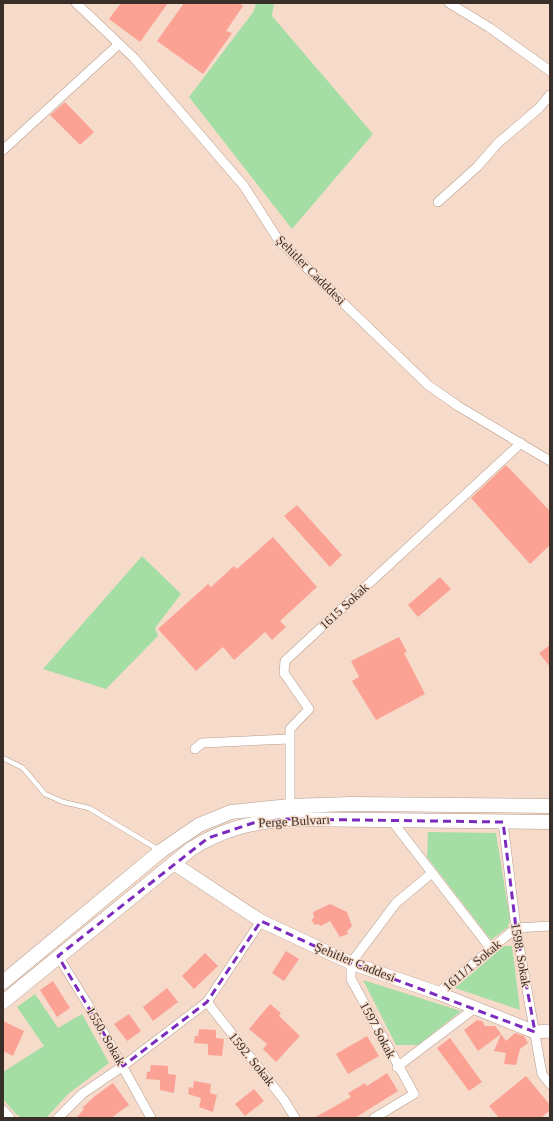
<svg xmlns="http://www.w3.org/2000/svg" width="553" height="1121" font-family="'Times New Roman',serif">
  <rect width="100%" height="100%" fill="#f6dbcb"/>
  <!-- green -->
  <g fill="#a5dea4">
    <path d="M256 3H274L272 16 373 134 292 229 189 97 254 11Z"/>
    <path d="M142 556 181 594 155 628 158 636 106 689 43 669Z"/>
    <path d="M428 832 496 833 510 920 508 927 491 940 427 857Z"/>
    <path d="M504 946H512L520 1010 455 988Z"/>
    <path d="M363 980 461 1011 418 1045H396Z"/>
    <path d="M35 994 58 1028 82 1014 109 1063 68 1094 46 1118H22L15 1113 3 1099V1072L44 1046 17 1007Z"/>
  </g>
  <!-- building -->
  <g fill="#fca295">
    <path d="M121 3H168L140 42 109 19Z"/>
    <path d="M184 3H239L243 6 226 31 232 33 203 74 157 41Z"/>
    <path d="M65 102 94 132 80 145 50 115Z"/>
    <path d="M506 465 550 511V545L530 564 471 498Z"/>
    <path d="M297 505 342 555 330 567 284 516Z"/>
    <path d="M273 537 317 587 280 621 286 627 272 640 265 632 234 660 223 647 196 671 158 629 208 584 211 587 234 566 237 569Z"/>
    <path d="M440 577 451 589 418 617 408 605Z"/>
    <path d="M399 637 407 652 404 653 425 694 376 720 352 681 359 677 351 661Z"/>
    <path d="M550 645V667L539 653Z"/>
    <path d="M330 904 347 912 352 926 347 931 348 934 340 937 330 921 321 926 318 924 315 925 311 920 314 918 313 912Z"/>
    <path d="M286 951 299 959 284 981 272 973Z"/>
    <path d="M205 953 218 966 194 989 182 976Z"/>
    <path d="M53 981 70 1008 57 1017 40 990Z"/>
    <path d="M167 988 178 1002 153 1021 143 1007Z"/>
    <path d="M270 1004 281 1013 279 1016 300 1036 276 1062 263 1049 267 1044 249 1029Z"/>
    <path d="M129 1014 141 1031 127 1041 114 1024Z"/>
    <path d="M477 1020 482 1021 485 1026H495L501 1034 478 1051 464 1030Z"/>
    <path d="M3 1021 24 1031 13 1056 3 1051Z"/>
    <path d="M199 1029 216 1030V1038L224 1039 222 1056 208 1055V1044L194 1043 195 1036H198Z"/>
    <path d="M515 1033 524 1036 528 1043 520 1049 516 1065 504 1064 506 1053 494 1051 501 1034 506 1041Z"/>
    <path d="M367 1036 379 1056 348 1074 336 1054Z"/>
    <path d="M450 1038 482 1082 469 1091 437 1048Z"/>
    <path d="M151 1065 168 1066V1074L176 1075 174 1093 160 1090V1080L146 1079 147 1072H150Z"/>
    <path d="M387 1073 398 1091 355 1118H314L351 1097 348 1093 365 1083 367 1086Z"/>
    <path d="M526 1076 550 1105V1110L541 1118H499L489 1106Z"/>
    <path d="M194 1081 211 1084 210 1093 217 1095 213 1112 199 1107 201 1098 188 1094 189 1087 193 1088Z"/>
    <path d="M113 1083 129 1105 111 1118H76L84 1109 82 1108 95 1096Z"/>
    <path d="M254 1089 264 1101 245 1116 235 1104Z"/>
  </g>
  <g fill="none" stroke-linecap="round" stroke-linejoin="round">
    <!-- lane casing -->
    <g stroke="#b69c8c" stroke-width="5.5">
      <path id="lane" d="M3 758 23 768 45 794 63 802 89 808 159 850"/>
    </g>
    <!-- street casing -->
    <g stroke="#b69c8c" stroke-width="10">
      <g id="street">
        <path d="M76 3 134 58 244 186 279 241 428 385 458 406 550 461"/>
        <path d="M449 3 490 28 550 71"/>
        <path d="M3 150 119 44"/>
        <path d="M438 202 477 167 498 143 538 109 550 95"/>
        <path d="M195 749 202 743 289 739"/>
        <path d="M290 806V729L309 709 284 673 285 661 521 443"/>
        <path d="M392 821 491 949"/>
        <path d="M503 822 516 928 542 1074 550 1084"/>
        <path d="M58 956 90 1008 151 1118"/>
        <path d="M438 993 516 928 550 926"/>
        <path d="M207 1002 284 1100 295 1118"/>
        <path d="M397 1067 475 1008"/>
        <path d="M3 1110 10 1118"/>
        <path d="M58 1118 82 1094 123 1066 207 1002 261 921"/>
        <path d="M374 1118 414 1094 351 979V963L396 903 432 873"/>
      </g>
    </g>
    <!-- secondary casing -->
    <g stroke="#b69c8c" stroke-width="14">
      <path id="secondary" d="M173 863 261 921 351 963 438 993 535 1032 550 1031"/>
    </g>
    <!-- primary casing -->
    <g stroke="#b69c8c" stroke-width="15">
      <g id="primary">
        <path d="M3 982 161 851 199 825 231 812 290 806 351 804 550 806"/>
        <path d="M3 1002 191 849C223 829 249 823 287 819L550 822"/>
      </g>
    </g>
    <!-- lane -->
    <use href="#lane" stroke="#fff" stroke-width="4.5"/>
    <!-- street -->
    <use href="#street" stroke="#fff" stroke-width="9"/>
    <!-- secondary -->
    <use href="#secondary" stroke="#fff" stroke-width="13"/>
    <!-- primary -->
    <use href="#primary" stroke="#fff" stroke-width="14"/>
  </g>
  <!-- marked area -->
  <path fill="none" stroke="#7b2cbf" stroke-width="3" stroke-dasharray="8 5" stroke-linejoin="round" d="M287 819 503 822 516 928 535 1032 351 963 261 921 207 1002 123 1066 58 956 208 838 253 823Z"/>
  <g text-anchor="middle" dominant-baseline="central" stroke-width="3" stroke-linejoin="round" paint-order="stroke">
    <!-- street labels -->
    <g font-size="13" fill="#392e28" stroke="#f6dbcb">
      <text transform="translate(311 270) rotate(45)">Şehitler Cadddesi</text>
      <text transform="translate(344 606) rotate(-43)">1615 Sokak</text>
      <text transform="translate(294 821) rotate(-3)">Perge Bulvarı</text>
      <text transform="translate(521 955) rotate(80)">1598. Sokak</text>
      <text transform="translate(355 962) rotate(22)">Şehitler Caddesi</text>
      <text transform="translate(472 965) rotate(-40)">1611/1 Sokak</text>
      <text transform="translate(378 1030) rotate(62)">1597 Sokak</text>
      <text transform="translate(106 1036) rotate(60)">1550. Sokak</text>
      <text transform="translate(252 1059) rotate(51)">1592. Sokak</text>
    </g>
  </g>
  <!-- border -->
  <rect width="553" height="1121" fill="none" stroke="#392e28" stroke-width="8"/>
</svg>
